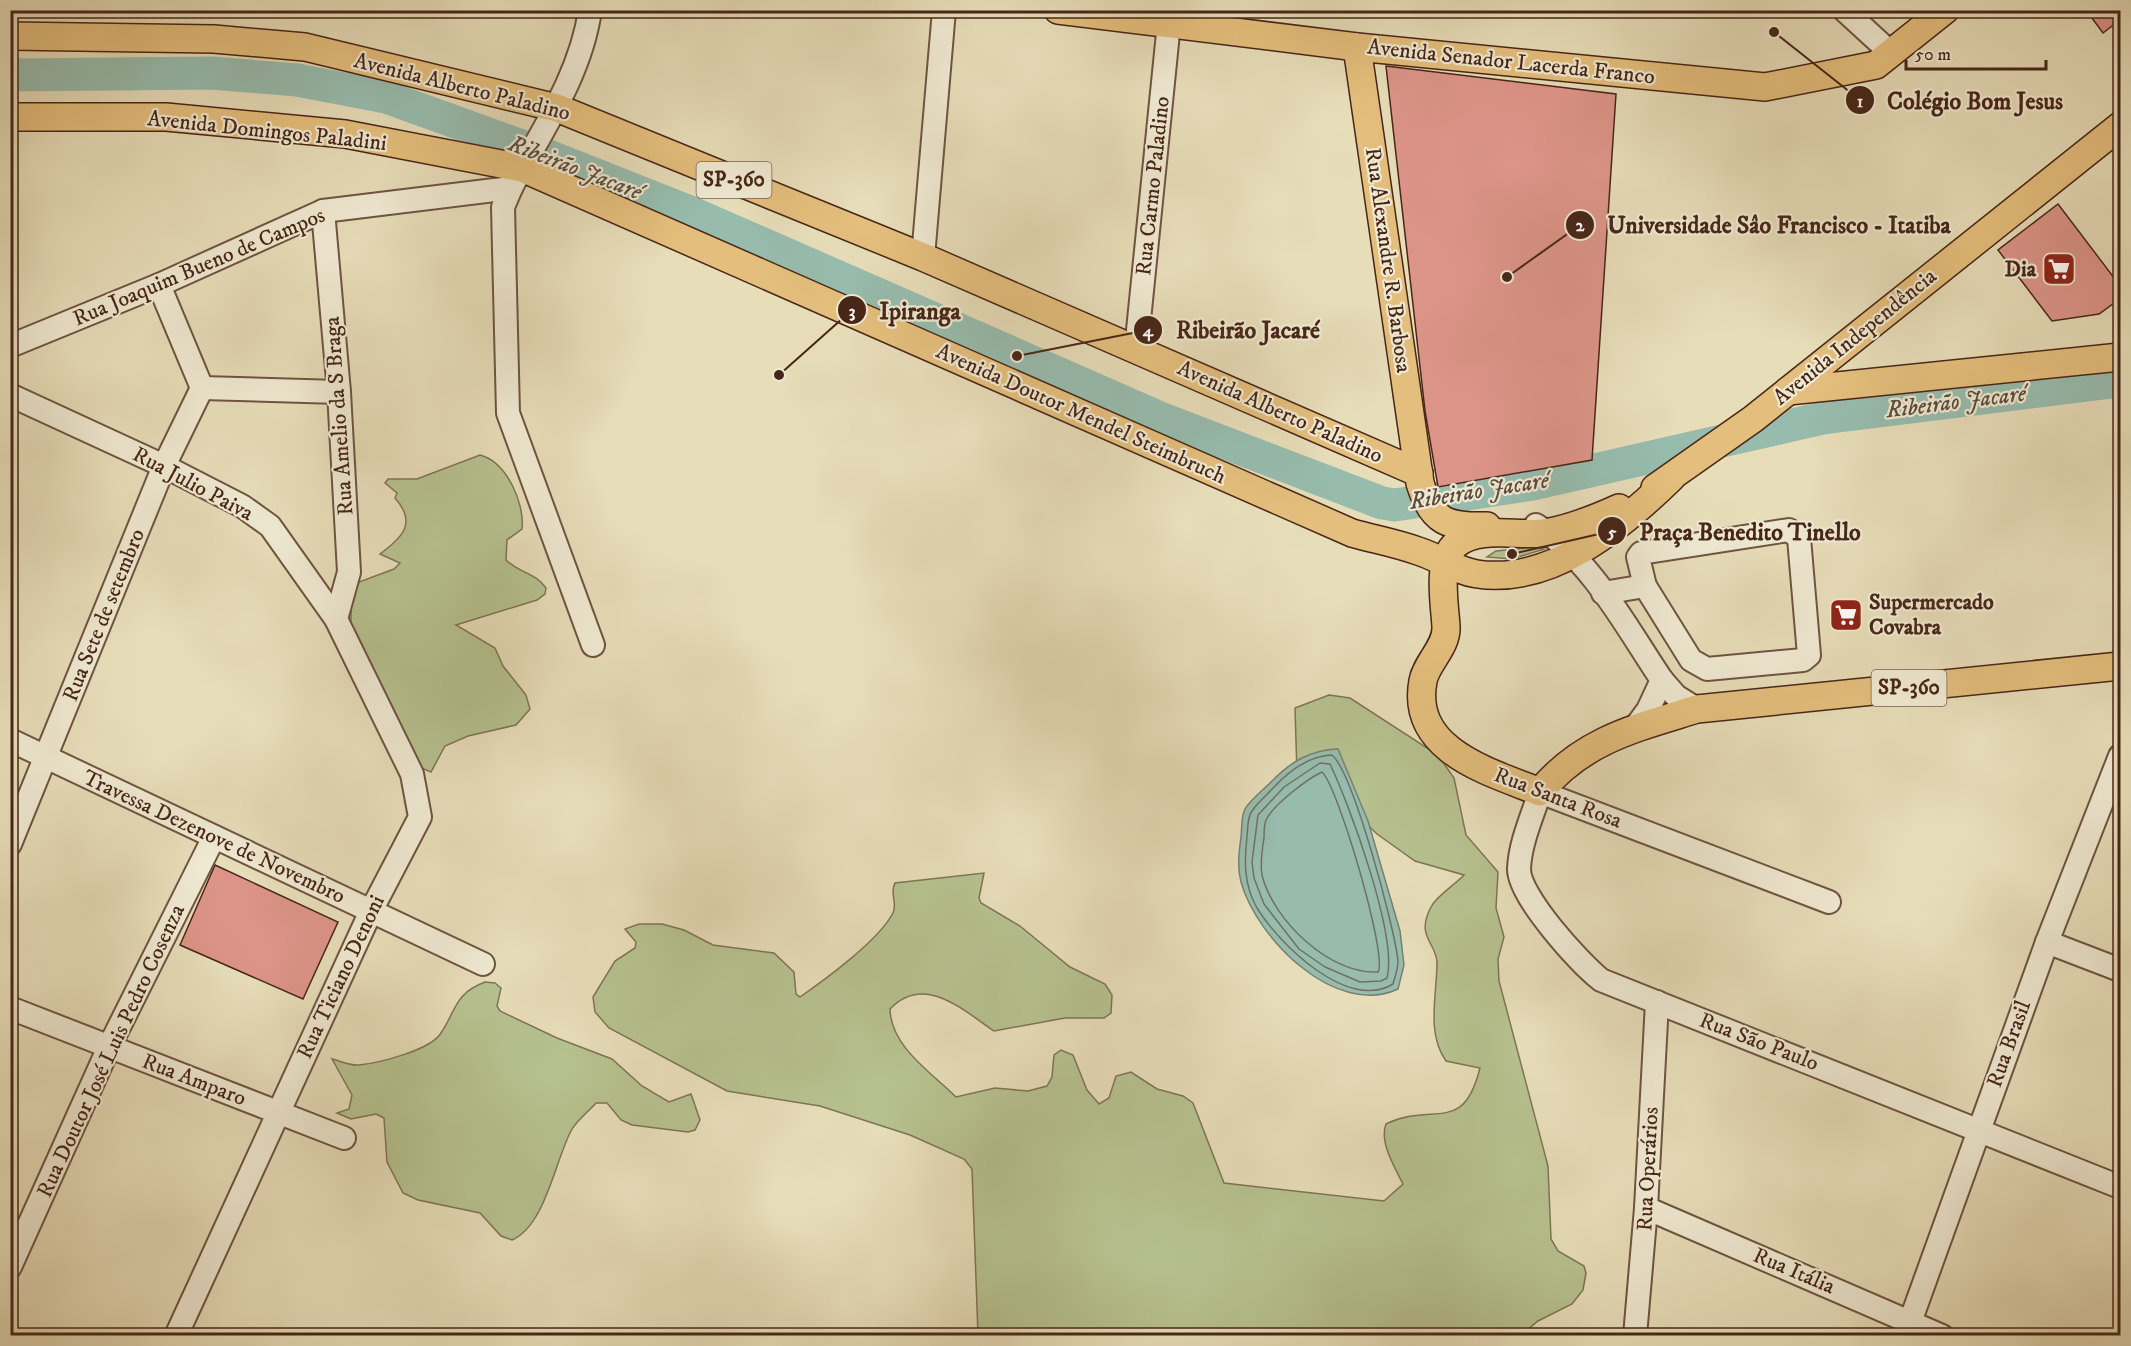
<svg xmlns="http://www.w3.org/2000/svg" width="2131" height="1346" font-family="'IM FELL DW Pica',serif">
  <rect width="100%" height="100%" fill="#e7ddb9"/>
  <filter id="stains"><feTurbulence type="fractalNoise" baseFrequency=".00333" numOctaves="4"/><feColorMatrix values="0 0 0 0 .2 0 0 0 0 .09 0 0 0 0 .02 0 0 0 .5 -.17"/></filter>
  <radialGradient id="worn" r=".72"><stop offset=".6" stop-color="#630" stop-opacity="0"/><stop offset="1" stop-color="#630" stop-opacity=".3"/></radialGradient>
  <!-- green -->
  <g fill="#b6c18f" stroke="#7e7454" stroke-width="1.5">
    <path d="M480 455C507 462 525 504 522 529L507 540 506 560C519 573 536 573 546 588L545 594 537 600 456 625 495 648 503 666 526 695 530 709 516 725 468 736 445 746 431 772 414 765 351 626V601L359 582 394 569 400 563 380 554C403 537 417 523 395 498L397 493 385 483 388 479H417Z"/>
    <path d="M1535 547 1544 549 1512 559 1487 557 1496 551Z"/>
    <path d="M1329 695 1350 698 1438 755 1454 778 1466 835 1498 872 1496 908 1504 937 1498 959 1499 981 1548 1166 1551 1239 1558 1251 1584 1266 1586 1273 1583 1290 1572 1304 1538 1321 1521 1335H978L972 1169 964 1159 910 1135 820 1106 727 1091 609 1028 595 1012 593 997 615 961 635 948 636 942 625 929 639 924H662L684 930 713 945 774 953 794 972 796 994 800 997C826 979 879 940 893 913 898 903 889 893 895 883L984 873 979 898 981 903 1020 926 1070 967 1105 984 1112 995 1111 1013 1104 1018H1065L994 1031C963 1010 924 973 890 1009 891 1047 931 1072 956 1097L995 1088 1028 1091 1047 1086 1052 1077 1054 1055 1061 1050 1073 1055 1087 1090 1099 1104 1109 1098 1116 1076 1131 1072 1157 1089 1183 1096 1193 1103 1224 1183 1384 1201 1403 1184C1395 1168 1379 1142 1386 1124 1434 1101 1463 1136 1480 1068L1446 1061C1426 1033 1437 995 1437 963 1437 943 1415 937 1431 907 1437 895 1455 885 1464 875L1415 861 1377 834 1350 808 1297 774 1295 708Z"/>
    <path d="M485 982 495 983 501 988 497 1006 500 1011 557 1038 612 1059 642 1086 669 1102 691 1094 700 1120 695 1130 688 1132 632 1125 621 1120 607 1103H596C588 1112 576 1121 571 1131 555 1161 545 1226 512 1240L501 1236 480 1213 418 1200 403 1193 387 1162 384 1118 376 1114 351 1119 337 1113 349 1109 352 1095 332 1059C340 1061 351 1066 359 1065 379 1063 431 1050 441 1033 457 1009 454 994 485 982Z"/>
  </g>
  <!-- water -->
  <path fill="#97bcae" stroke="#778072" stroke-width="1.5" d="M1338 749 1368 821 1400 931 1404 965 1398 989C1336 1018 1257 939 1241 882 1237 867 1239 852 1241 837 1242 829 1241 816 1245 809 1250 800 1263 790 1270 783 1290 762 1310 750 1338 749Z"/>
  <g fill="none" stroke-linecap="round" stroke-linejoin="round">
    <!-- shore -->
    <g stroke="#6f7163" stroke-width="1.5">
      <path d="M1332 755C1353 772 1395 929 1398 961 1398 969 1395 977 1393 984 1348 1012 1279 944 1257 908 1244 885 1244 862 1247 837 1248 829 1247 817 1252 811 1258 802 1267 795 1274 787 1289 771 1309 756 1332 755Z"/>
      <path d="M1320 763 1330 764C1350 806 1398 937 1387 978L1381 981 1360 982 1325 967 1299 949 1264 904 1254 878 1252 862 1258 815 1284 787Z"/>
      <path d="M1322 772C1338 786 1388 956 1378 972 1330 975 1273 920 1262 875 1260 863 1262 850 1264 838 1264 833 1264 825 1266 820 1273 805 1307 779 1322 772Z"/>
    </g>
    <!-- river -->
    <path stroke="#97bcae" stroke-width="33" d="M10 75 212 73 297 80 386 97 541 153 690 212 1165 420 1382 503 1395 505 1533 484 1823 418 2120 381"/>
  </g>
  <!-- building -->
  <g fill="#dc9488" stroke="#472618" stroke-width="1.5">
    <path d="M2086 10H2121V19L2103 33Z"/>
    <path d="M1386 66 1616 94 1592 460 1438 487 1425 411Z"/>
    <path d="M2058 204 2121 287V298L2099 314 2052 321 1998 250Z"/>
    <path d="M215 865 338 922 303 999 180 945Z"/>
  </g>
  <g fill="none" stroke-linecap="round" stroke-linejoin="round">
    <!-- minor casing -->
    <g stroke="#6f5440" stroke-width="26">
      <g id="minor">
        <path d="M1844 10 1892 54"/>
        <path d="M511 188 503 207 508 413 593 645"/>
        <path d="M323 211 339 392 349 572 336 619"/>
        <path d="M923 257 944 10"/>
        <path d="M159 285 202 388"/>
        <path d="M10 346 159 285 323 211 511 188C541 132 581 75 590 10"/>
        <path d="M1136 350 1169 23"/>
        <path d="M202 388 339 392"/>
        <path d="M10 395 164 466 242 506 270 526 336 619 412 774 420 817 371 911 176 1336"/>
        <path d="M1536 525C1592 560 1626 627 1662 680L1676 696 1697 709"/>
        <path d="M1789 530 1799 538 1809 655 1803 660 1707 669 1691 660 1645 586 1638 557 1641 553Z"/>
        <path d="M1603 593 1645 586"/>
        <path d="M1634 729 1648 710 1662 680"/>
        <path d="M10 740 483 964"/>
        <path d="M10 844 164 466 202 388"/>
        <path d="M1829 902 1540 792C1532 817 1520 843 1519 869 1519 897 1579 962 1601 980L2120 1187"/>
        <path d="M2047 942 2120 970"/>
        <path d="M10 1008 344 1138"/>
        <path d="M1646 1208 1942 1336"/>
        <path d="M10 1267 109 1047 214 837"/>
        <path d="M1635 1336 1646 1208 1657 1002"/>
        <path d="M1905 1336 2047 942 2120 756"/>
      </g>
    </g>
    <!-- major casing -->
    <g stroke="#472618" stroke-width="30">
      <g id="major">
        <path d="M1058 10 1357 47 1765 87 1876 65 1945 10"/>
        <path d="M10 36 214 39 305 47 557 108 923 257 1419 473"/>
        <path d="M1357 47 1420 483C1432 523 1448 527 1487 526"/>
        <path d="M10 117H166L345 134 522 168 1352 533C1373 539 1396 543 1418 551 1438 557 1456 571 1477 574 1551 585 1621 527 1671 478"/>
        <path d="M1788 391 2120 357"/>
        <path d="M1655 488 1753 419 2120 126"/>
        <path d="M1619 508C1597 518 1575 527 1550 532 1522 538 1481 524 1456 544 1436 561 1445 605 1446 627 1447 647 1426 663 1423 681 1410 751 1490 772 1540 792 1582 740 1636 728 1697 709L2120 666"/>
      </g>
    </g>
    <!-- minor -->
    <use href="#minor" stroke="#efe9d2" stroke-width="22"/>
    <!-- major -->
    <use href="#major" stroke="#e4be7c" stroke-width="27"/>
  </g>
  <!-- icons -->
  <defs>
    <g id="supermarket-square" transform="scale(1.725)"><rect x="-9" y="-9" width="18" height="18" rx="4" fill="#8f2418" stroke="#efe9d2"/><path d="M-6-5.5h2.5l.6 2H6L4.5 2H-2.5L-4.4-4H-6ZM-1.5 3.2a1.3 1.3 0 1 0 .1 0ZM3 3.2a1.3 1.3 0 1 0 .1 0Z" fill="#fff"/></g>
  </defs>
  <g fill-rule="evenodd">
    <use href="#supermarket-square" x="2059" y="269"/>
    <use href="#supermarket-square" x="1846" y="615"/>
  </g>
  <g text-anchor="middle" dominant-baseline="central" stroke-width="4.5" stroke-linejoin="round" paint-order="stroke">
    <!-- shield labels -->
    <g fill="#efe9d2" stroke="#796050" stroke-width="1.5">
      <rect x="696.5" y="162" width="75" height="36" rx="4.5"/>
      <rect x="1871.5" y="670" width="75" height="36" rx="4.5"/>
    </g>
    <g font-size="21" font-weight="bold" fill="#472618">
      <text x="734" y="180">SP-360</text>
      <text x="1909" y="688">SP-360</text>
    </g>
    <!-- street labels -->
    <g font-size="22" fill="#472618" stroke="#efe9d2">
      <text transform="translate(1511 62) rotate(6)">Avenida Senador Lacerda Franco</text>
      <text transform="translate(462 87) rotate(14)">Avenida Alberto Paladino</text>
      <text transform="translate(267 131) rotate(6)">Avenida Domingos Paladini</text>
      <text transform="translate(1153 186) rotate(-84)">Rua Carmo Paladino</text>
      <text transform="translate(1388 260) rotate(82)">Rua Alexandre R. Barbosa</text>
      <text transform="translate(199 267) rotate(-23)">Rua Joaquim Bueno de Campos</text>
      <text transform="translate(1855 337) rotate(-39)">Avenida Independência</text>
      <text transform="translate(1280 412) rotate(24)">Avenida Alberto Paladino</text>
      <text transform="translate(1081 414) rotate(24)">Avenida Doutor Mendel Steimbruch</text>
      <text transform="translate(339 416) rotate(-94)">Rua Amelio da S Braga</text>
      <text transform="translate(193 484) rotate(28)">Rua Julio Paiva</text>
      <text transform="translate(104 615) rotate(-68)">Rua Sete de setembro</text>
      <text transform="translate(1558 798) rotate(21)">Rua Santa Rosa</text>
      <text transform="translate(214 837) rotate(25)">Travessa Dezenove de Novembro</text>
      <text transform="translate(341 977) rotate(-65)">Rua Ticiano Denoni</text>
      <text transform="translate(1759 1042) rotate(21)">Rua São Paulo</text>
      <text transform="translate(2009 1044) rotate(-70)">Rua Brasil</text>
      <text transform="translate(111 1051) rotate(-65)">Rua Doutor José Luis Pedro Cosenza</text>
      <text transform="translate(194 1080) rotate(21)">Rua Amparo</text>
      <text transform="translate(1648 1169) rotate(-87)">Rua Operários</text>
      <text transform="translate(1794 1271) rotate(23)">Rua Itália</text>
    </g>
    <!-- poi labels -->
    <g font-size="22" font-weight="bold" fill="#472618" stroke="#efe9d2" text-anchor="end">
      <text x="2036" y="269">Dia</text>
      <text x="1869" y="602" text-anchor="start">Supermercado<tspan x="1869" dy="25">Covabra</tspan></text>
    </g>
    <!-- water labels -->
    <g font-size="24" font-style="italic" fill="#5b4c3e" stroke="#efe9d2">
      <text transform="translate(575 168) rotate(21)">Ribeirão Jacaré</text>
      <text transform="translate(1956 402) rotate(-7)">Ribeirão Jacaré</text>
      <text transform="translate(1479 491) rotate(-9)">Ribeirão Jacaré</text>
    </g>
  </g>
  <!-- callouts -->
  <path fill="none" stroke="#472618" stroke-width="2" d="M1774 32L1860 100M1507 277L1580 225M779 375L852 310M1017 356L1148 330M1512 554L1612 531"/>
  <g fill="#472618" stroke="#efe9d2" stroke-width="2">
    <circle cx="1774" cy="32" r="6"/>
    <circle cx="1507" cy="277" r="6"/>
    <circle cx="779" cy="375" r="6"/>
    <circle cx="1017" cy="356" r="6"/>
    <circle cx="1512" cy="554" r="6"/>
    <circle cx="1860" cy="100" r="15"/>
    <circle cx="1580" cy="225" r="15"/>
    <circle cx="852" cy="310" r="15"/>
    <circle cx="1148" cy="330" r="15"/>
    <circle cx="1612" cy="531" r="15"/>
  </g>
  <g font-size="18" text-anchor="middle" font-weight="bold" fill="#fff">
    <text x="1860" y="107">1</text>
    <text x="1580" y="231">2</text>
    <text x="852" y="317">3</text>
    <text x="1148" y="336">4</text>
    <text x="1612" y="538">5</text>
  </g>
  <g font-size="24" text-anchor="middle" font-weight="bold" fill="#472618" stroke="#efe9d2" stroke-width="4.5" stroke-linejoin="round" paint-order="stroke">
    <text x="1975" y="109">Colégio Bom Jesus</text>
    <text x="1779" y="233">Universidade Sâo Francisco - Itatiba</text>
    <text x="920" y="319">Ipiranga</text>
    <text x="1248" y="338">Ribeirão Jacaré</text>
    <text x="1750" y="540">Praça Benedito Tinello</text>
  </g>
  <!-- margin -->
  <rect width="2131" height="1346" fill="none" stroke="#e7ddb9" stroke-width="36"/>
  <rect x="12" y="12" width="2107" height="1322" fill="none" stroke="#472618" stroke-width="3"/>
  <rect x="18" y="18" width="2095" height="1310" fill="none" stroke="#472618" stroke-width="1.5"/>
  <!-- scale -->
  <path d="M1906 60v9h140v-9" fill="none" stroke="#472618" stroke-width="3"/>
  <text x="1915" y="60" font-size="18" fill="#472618" stroke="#efe9d2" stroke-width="4.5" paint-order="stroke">50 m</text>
  <rect width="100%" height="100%" filter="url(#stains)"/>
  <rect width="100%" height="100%" fill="url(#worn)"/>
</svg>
